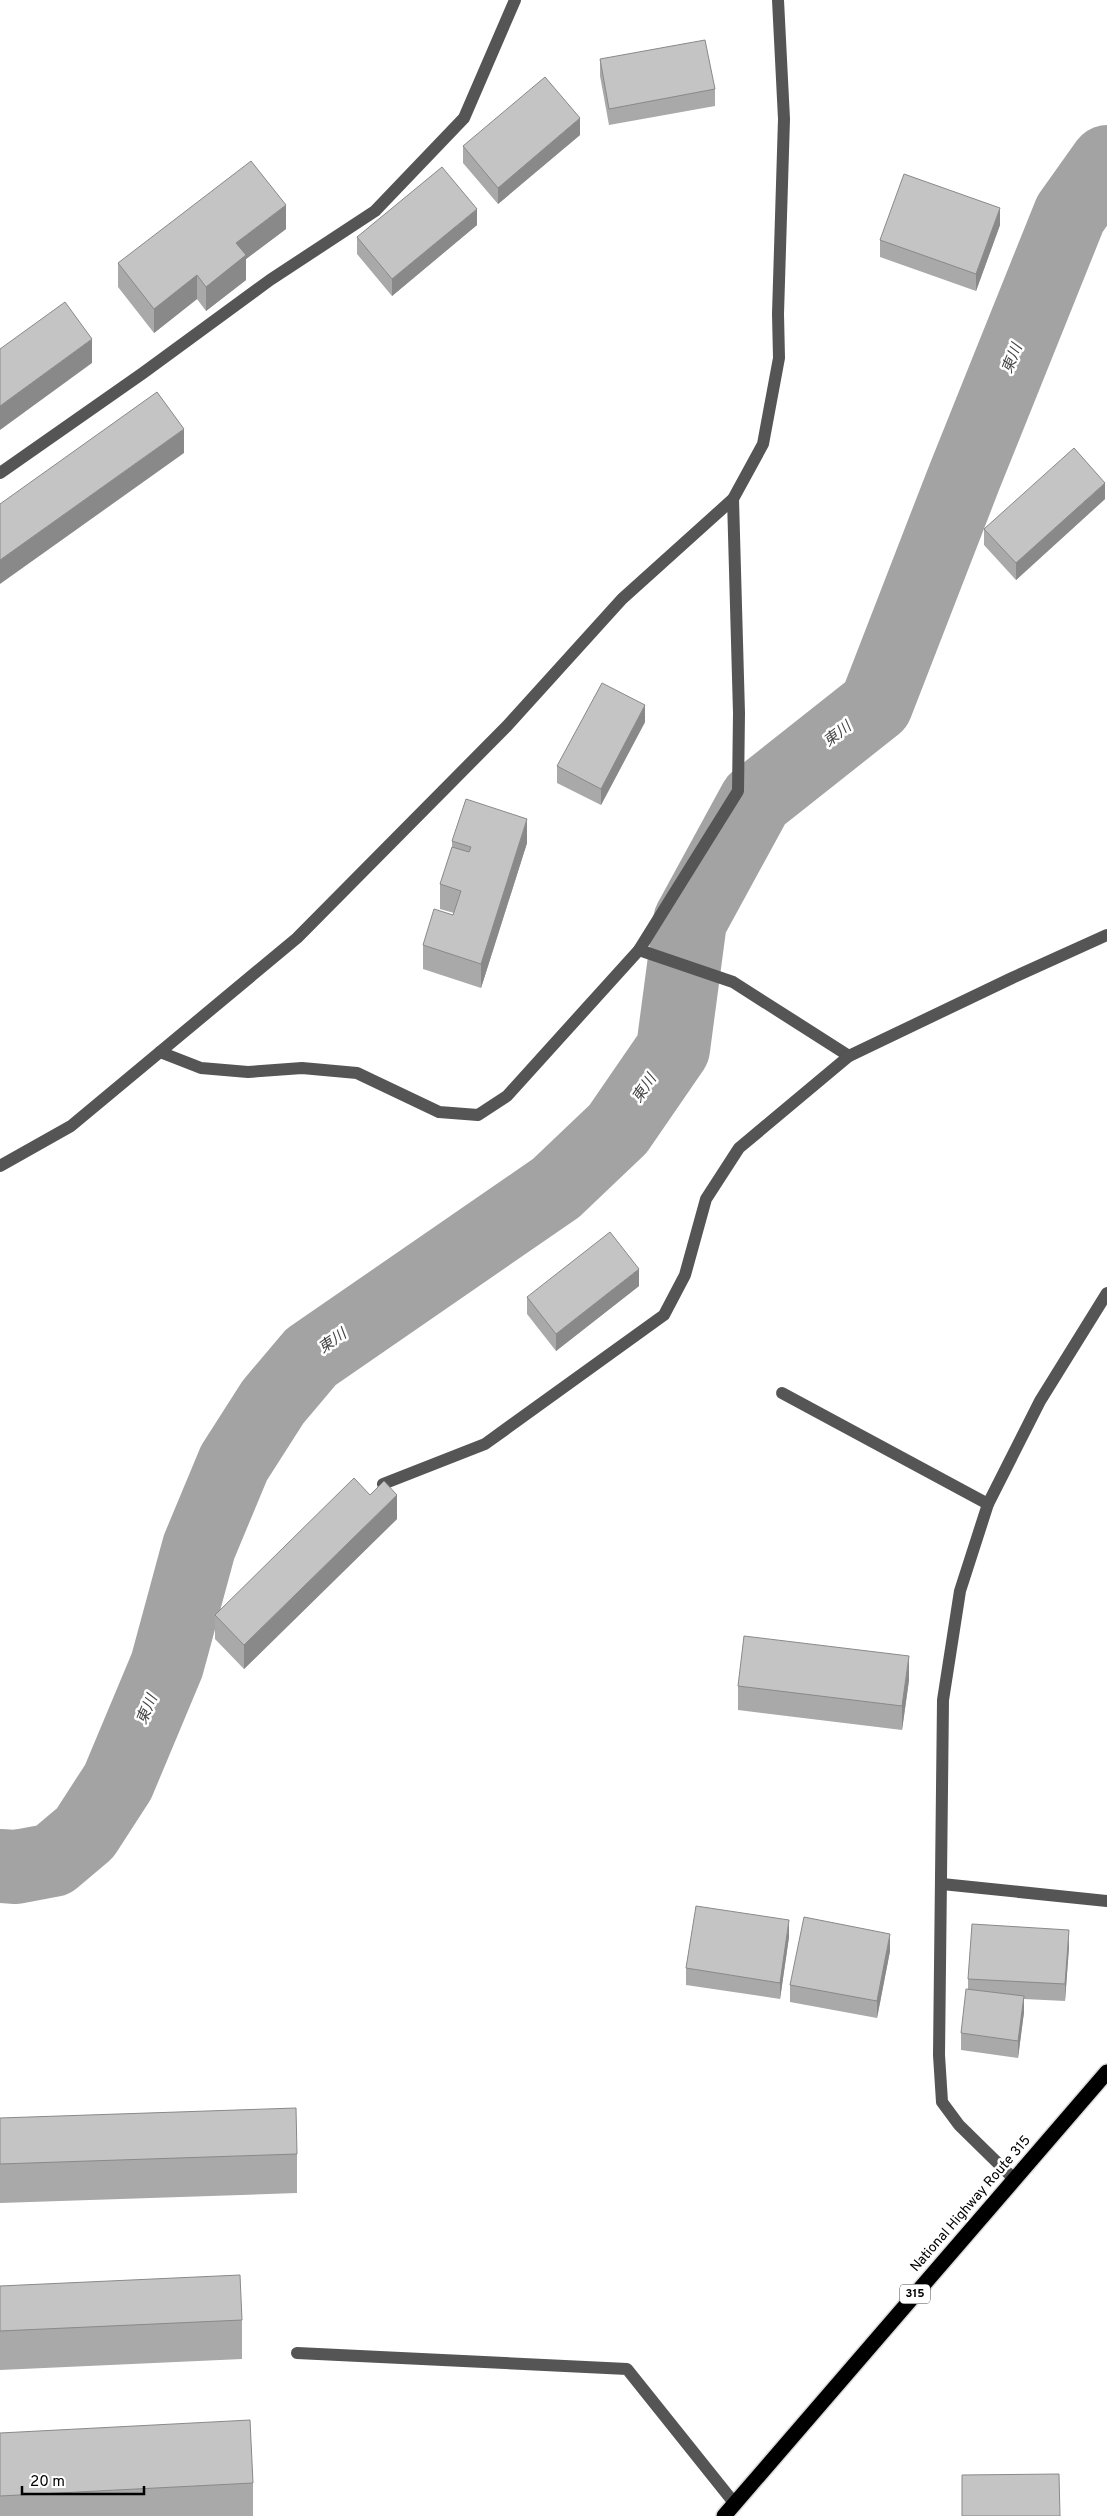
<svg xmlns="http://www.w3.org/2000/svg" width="1107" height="2516" font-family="Overpass,'Noto Sans JP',sans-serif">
  <rect width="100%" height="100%" fill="#fff"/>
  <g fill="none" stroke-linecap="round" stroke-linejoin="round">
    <!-- river -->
    <path stroke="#a3a3a3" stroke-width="74" d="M0 1866 16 1867 53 1860 85 1833 118 1782 167 1665 199 1547 234 1463 273 1402 311 1357 556 1188 618 1129 673 1049 690 921 756 800 876 705 964 478 1070 214 1107 162"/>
    <!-- highway casing -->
    <g stroke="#dbdbdb" stroke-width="18">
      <path id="highway" d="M724 2516 1107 2072"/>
    </g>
    <!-- minor -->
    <g stroke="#555" stroke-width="12">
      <path d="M0 473 143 373 270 280 375 211 464 118 515 0"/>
      <path d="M639 950 733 982 849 1056"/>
      <path d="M160 1052 201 1068 248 1072 302 1068 357 1073 439 1112 478 1115 507 1096 639 950 738 791 739 713 733 499"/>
      <path d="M0 1166 71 1126 297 938 507 726 622 599 733 499 763 444 779 358 778 314 784 119 778 0"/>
      <path d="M782 1393 988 1504"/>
      <path d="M383 1484 485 1444 664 1315 685 1275 706 1199 739 1148 849 1056 1012 978 1107 935"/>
      <path d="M942 1884 1107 1901"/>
      <path d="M1014 2179 959 2125 942 2102 939 2055 943 1700 960 1591 988 1504 1040 1401 1107 1293"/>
      <path d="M297 2353 627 2369 735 2504"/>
    </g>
    <!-- highway -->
    <use href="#highway" stroke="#000" stroke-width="15"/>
  </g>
  <!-- wall -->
  <g fill="#a9a9a9">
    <path d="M600 59 715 89V106L609 125 600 76Z"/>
    <path d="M580 135 498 204 463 163V146Z"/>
    <path d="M477 225 392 296 357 254V237Z"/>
    <path d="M1000 225 976 291 880 257V240Z"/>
    <path d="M286 229 246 259V280L206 311 197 299 154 333 118 287V263Z"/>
    <path d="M1105 499 1016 580 984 545V529Z"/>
    <path d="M645 722 601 805 557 783V766Z"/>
    <path d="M452 841 527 843 481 988 423 969V945L453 915 454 913 440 909V884L452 847Z"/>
    <path d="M639 1286 556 1351 527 1314V1297Z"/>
    <path d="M370 1495 397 1519 244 1669 215 1639V1615Z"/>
    <path d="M909 1680 902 1730 738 1710V1686Z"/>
    <path d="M789 1937 780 1999 686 1985V1968Z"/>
    <path d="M1069 1947 1065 2001 1024 1999V2012L1018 2058 961 2050V2033L968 1989V1979Z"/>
    <path d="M890 1951 877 2018 790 2002V1985Z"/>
    <path d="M0 2118 297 2154V2193L0 2203Z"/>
    <path d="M0 2286 242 2320V2359L0 2370Z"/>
    <path d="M0 2433 253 2483V2516H0Z"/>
  </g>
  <!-- shaded-wall -->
  <g fill="#898989">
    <path d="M580 118V135L498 204V188Z"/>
    <path d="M286 205V229L246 259V280L206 311V287L236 243Z"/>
    <path d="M1000 208V225L976 291V274Z"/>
    <path d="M477 209V225L392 296V279Z"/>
    <path d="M197 275V299L154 333V309Z"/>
    <path d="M92 339V363L0 430V406Z"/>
    <path d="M184 429V453L0 584V560Z"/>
    <path d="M1105 483V499L1016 580V563Z"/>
    <path d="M645 705V722L601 805V789Z"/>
    <path d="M527 819V843L481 988V964Z"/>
    <path d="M639 1269V1286L556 1351V1334Z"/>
    <path d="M397 1495V1519L244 1669V1645Z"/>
    <path d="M909 1656V1680L902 1730V1706Z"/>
    <path d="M789 1920V1937L780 1999V1983Z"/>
    <path d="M1069 1930V1947L1065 2001V1984Z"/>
    <path d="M890 1934V1951L877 2018V2001Z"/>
    <path d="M1024 1996V2012L1018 2058V2041Z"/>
  </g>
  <!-- building -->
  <g fill="#c4c4c4" stroke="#898989">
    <path d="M705 40 715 89 609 109 600 59Z"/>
    <path d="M545 77 580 118 498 188 463 146Z"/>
    <path d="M251 161 286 205 236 243 246 255 206 287 197 275 154 309 118 263Z"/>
    <path d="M442 167 477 209 392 279 357 237Z"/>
    <path d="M904 174 1000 208 976 274 880 240Z"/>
    <path d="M65 302 92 339 0 406V349Z"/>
    <path d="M157 392 184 429 0 560V504Z"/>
    <path d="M1074 448 1105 483 1016 563 984 529Z"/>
    <path d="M602 683 645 705 601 789 557 766Z"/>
    <path d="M466 799 527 819 481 964 423 945 434 909 453 915 461 891 440 884 452 847 469 852 471 847 452 841Z"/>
    <path d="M610 1232 639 1269 556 1334 527 1297Z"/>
    <path d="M354 1478 370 1495 384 1481 397 1495 244 1645 215 1615Z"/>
    <path d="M744 1636 909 1656 902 1706 738 1686Z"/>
    <path d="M696 1906 789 1920 780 1983 686 1968Z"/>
    <path d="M804 1917 890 1934 877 2001 790 1985Z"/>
    <path d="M972 1924 1069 1930 1065 1984 968 1979Z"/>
    <path d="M966 1989 1024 1996 1018 2041 961 2033Z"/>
    <path d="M296 2108 297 2154 0 2164V2118Z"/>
    <path d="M240 2275 242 2320 0 2331V2286Z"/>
    <path d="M250 2420 253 2483 0 2496V2433Z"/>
    <path d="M1059 2474 1060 2516H962V2475Z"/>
  </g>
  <g text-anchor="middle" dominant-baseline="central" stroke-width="5" stroke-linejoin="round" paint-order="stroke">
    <!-- shield labels -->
    <rect fill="#fff" stroke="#4c4c4c" stroke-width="1" x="900" y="2284.5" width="30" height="19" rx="4"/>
    <g font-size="12" font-weight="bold" fill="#000">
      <text x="915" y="2294">315</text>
    </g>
    <!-- street labels -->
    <g font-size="14" fill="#000" stroke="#fff">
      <text transform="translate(971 2204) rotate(-49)">National Highway Route 315</text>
    </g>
    <!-- water labels -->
    <g font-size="15" font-style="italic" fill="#444" stroke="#fff">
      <text transform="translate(1013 359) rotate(-68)">東川</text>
      <text transform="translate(838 735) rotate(-38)">東川</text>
      <text transform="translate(645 1089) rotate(-56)">東川</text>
      <text transform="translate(333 1342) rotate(-35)">東川</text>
      <text transform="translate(148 1710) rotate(-67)">東川</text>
    </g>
  </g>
  <!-- scale -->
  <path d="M22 2486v8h122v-8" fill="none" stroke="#000000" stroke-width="2.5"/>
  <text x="30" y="2486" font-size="15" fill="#000000" stroke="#ffffff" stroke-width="4" paint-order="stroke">20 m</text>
</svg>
